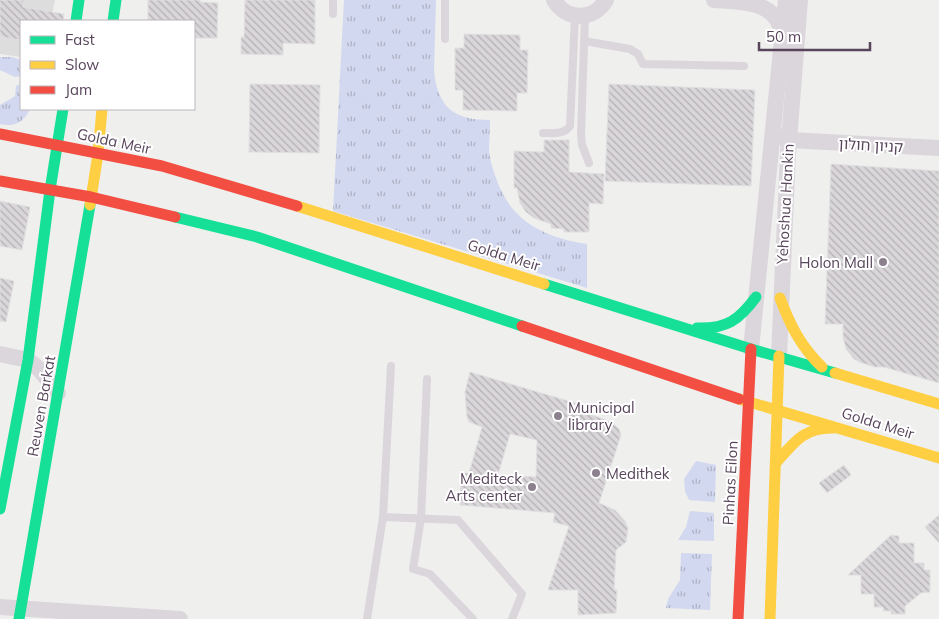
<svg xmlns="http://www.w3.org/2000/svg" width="939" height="619" font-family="Mulish,'Noto Sans Hebrew',sans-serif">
  <defs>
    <pattern id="grass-tufts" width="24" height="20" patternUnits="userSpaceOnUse" patternTransform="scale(1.25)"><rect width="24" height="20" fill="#d2d8ef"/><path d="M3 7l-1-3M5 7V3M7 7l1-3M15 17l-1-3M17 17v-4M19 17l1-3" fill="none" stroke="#adb1c5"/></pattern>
    <pattern id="building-back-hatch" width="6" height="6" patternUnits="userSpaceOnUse" patternTransform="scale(1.25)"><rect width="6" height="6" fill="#dad7da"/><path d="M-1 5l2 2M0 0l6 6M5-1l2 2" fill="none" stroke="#b4b0b4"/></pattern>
  </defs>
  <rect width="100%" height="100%" fill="#efefee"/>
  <!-- education -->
  <path fill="#deddde" d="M0 0H55L51 21H21V57L0 54Z"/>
  <!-- grass -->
  <g fill="url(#grass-tufts)">
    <path d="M344 0H436L434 71C438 108 454 120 490 120 490 131 489 141 489 151 490 160 493 170 496 178 511 222 544 237 587 244V288L333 211Z"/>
    <path d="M0 57H12L21 60V76L15 77 0 70Z"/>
    <path d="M21 84V109H30C23 123 15 127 0 124V105L15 96 16 86Z"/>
    <path d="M696 461 716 465 715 502 689 500 685 491 684 479Z"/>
    <path d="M690 511 714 513V541L678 540 686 527Z"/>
    <path d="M681 553 712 554 710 610 666 608 668 599 680 580Z"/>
  </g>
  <!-- building -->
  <g fill="url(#building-back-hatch)" stroke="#e1e0e1" fill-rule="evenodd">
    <path d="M0 0H24L23 7 64 14 63 21H21V40L0 37Z"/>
    <path d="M148 0H200V2L218 3 217 38H194V21H148Z"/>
    <path d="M245 0H315V44L283 43V55L241 54V37H244Z"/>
    <path d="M464 34 520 35V50H528L527 93H517V111L463 110V90H455V48H464Z"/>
    <path d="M250 84 320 85 319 153 249 152Z"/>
    <path d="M609 84 755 90 751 186 605 181Z"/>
    <path d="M544 140H569V172L604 174 603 204 589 203V232H564V229L551 228V224L534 218 526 212 520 203 517 188H514V151L544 152Z"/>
    <path d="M831 164 939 171V383L884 367H875L859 362 854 359 846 349 843 337V324H825Z"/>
    <path d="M0 201 30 207 22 250 0 246Z"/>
    <path d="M0 278 14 281 6 322 0 321Z"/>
    <path d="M470 372 589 407 587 413 611 422 619 429 621 435 599 503 615 510 625 521 628 528 626 542 616 550 614 590H617L616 613 578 615V590H548L569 526 553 522 555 513 460 505 461 473H469L482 427 469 422 467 417 465 392ZM510 434 537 440 536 477 498 475Z"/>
    <path d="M844 465 851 475 827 493 819 483Z"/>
    <path d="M939 515V543L925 527Z"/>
    <path d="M891 535 899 536V543H914V563H924V570H930V592L921 593 905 606V614H891V611H883V607H874V594H861V575H848Z"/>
  </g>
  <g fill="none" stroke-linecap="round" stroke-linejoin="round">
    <!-- lane -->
    <g stroke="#dbd6db" stroke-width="8">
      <path d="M445 0V39"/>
      <path d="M333 14V0"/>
      <path d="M585 16 581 134 582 145 589 163"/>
      <path d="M584 41 630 49 638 54 643 64 744 66"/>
      <path d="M543 133C552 133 564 135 570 126L575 16"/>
      <path d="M427 379 421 518 413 569 430 574 473 619"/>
      <path d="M383 517 458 520 522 594 512 619"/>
      <path d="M367 619 383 517 391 366"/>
    </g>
    <!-- street -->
    <g stroke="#dbd6db" stroke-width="16">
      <path d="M554 0C566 21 594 21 606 0"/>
      <path d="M714 0C740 2 776 0 782 33"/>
      <path d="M778 136 789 140 939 148"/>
      <path d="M751 349 786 0"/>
      <path d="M0 354 28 360 39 369 58 393"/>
      <path d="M779 356 788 153 800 0"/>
      <path d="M0 607 180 619"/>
    </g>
    <!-- fast -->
    <g stroke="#16e098" stroke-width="11">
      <path d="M76 21 79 0"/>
      <path d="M113 21 116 0"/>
      <path d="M175 217 257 237 522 326"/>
      <path d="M544 284 751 349 835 373"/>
      <path d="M697 328C727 329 739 320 756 297"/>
      <path d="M0 509 28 360 50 190 63 109"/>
      <path d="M19 619 90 205"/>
    </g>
    <!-- slow -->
    <g stroke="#ffcf43" stroke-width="11">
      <path d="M90 205 98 154 102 109"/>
      <path d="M297 206 544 284"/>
      <path d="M780 298C790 325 801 347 822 367"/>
      <path d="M835 373 939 404"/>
      <path d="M739 399 939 458"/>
      <path d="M776 463C794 442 804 427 834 428"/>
      <path d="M770 619 779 356"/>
    </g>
    <!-- jam -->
    <g stroke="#f24e42" stroke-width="11">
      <path d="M0 134 162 166 297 206"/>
      <path d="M0 181 91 197 175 217"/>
      <path d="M522 326 739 399"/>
      <path d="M738 619 751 349"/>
    </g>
  </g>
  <!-- markers -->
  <g fill="#8d808e" stroke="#fff" stroke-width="2">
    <circle cx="883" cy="262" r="5"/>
    <circle cx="558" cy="416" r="5"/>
    <circle cx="596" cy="473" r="5"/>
    <circle cx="532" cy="487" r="5"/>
  </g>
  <g text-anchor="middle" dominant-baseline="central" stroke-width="4" stroke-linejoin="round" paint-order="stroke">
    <!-- street labels -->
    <g font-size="15" fill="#58455b" stroke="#fff">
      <text transform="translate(114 141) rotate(12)">Golda Meir</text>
      <text transform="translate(871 145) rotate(3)">קניון חולון</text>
      <text transform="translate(785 204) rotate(-87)">Yehoshua Hankin</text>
      <text transform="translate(504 255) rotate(17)">Golda Meir</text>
      <text transform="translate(41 406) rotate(-80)">Reuven Barkat</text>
      <text transform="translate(878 423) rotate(17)">Golda Meir</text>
      <text transform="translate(730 483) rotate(-87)">Pinhas Eilon</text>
    </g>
    <!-- poi labels -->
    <g font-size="15" fill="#58455b" stroke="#fff" text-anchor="end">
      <text x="873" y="262">Holon Mall</text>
      <text x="568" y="407" text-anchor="start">Municipal<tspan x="568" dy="17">library</tspan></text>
      <text x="606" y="473" text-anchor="start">Medithek</text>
      <text x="522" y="478">Mediteck<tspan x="522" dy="17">Arts center</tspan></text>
    </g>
  </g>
  <!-- legend -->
  <rect x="20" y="20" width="175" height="90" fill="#ffffff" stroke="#bcb5bd"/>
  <rect x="30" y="36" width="25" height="8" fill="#16e098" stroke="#bcb5bd"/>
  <text x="65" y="45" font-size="15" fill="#58455b">Fast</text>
  <rect x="30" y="61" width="25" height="8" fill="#ffcf43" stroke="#bcb5bd"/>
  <text x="65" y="70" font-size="15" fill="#58455b">Slow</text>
  <rect x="30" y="86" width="25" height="8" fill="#f24e42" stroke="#bcb5bd"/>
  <text x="65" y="95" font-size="15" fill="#58455b">Jam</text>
  <!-- scale -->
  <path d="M759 42v8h111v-8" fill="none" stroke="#58455b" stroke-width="2.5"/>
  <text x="766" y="42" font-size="15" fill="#58455b" stroke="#ffffff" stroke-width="4" paint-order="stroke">50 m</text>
</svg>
